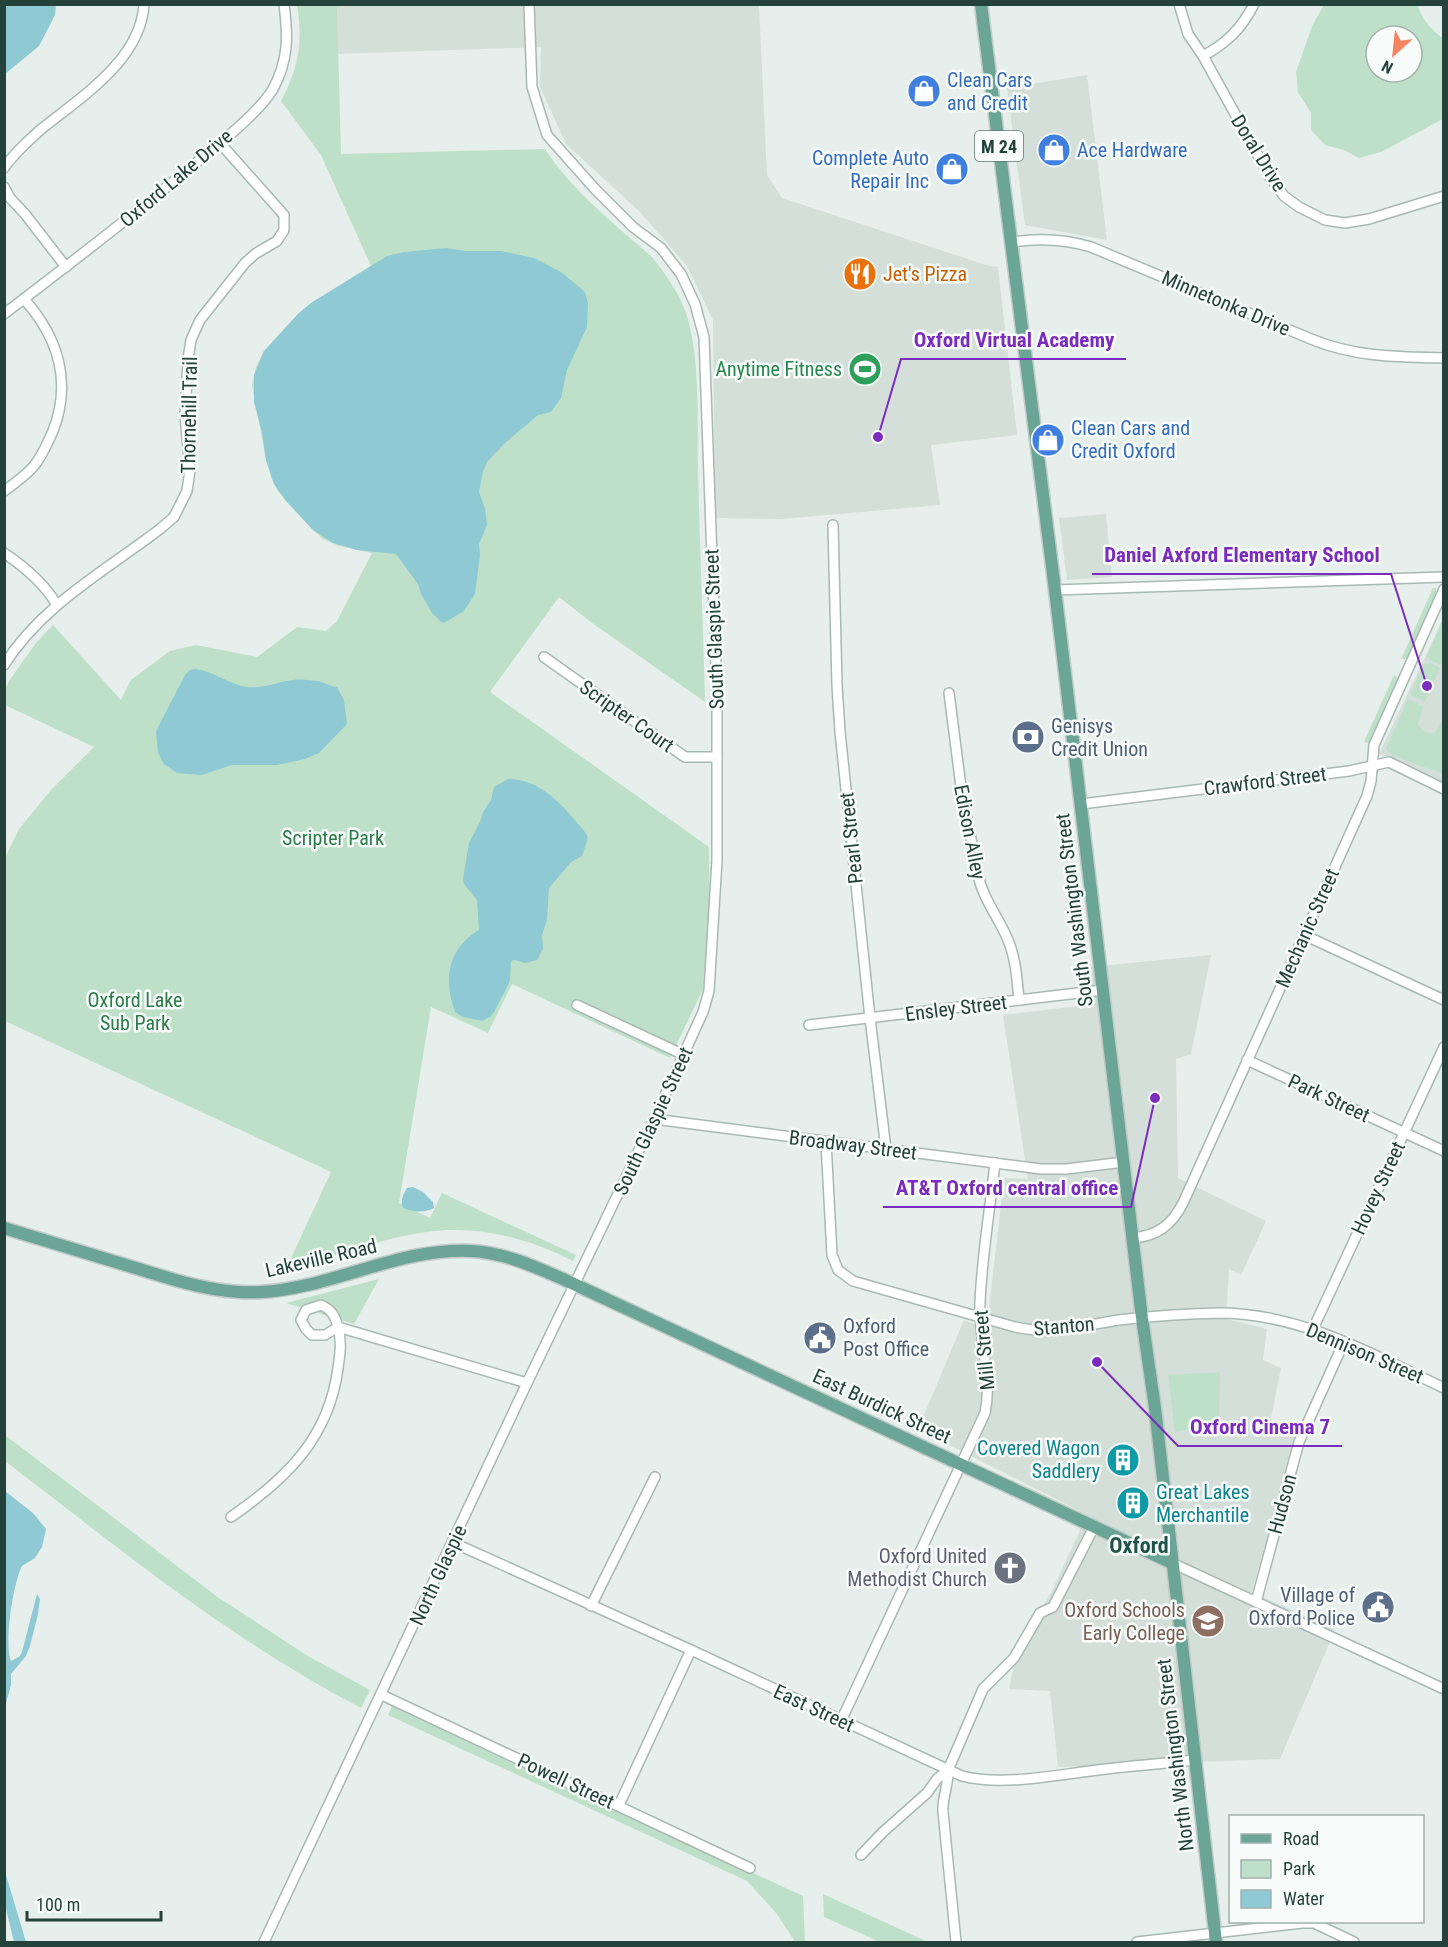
<svg xmlns="http://www.w3.org/2000/svg" width="1448" height="1947" font-family="'Roboto Condensed',sans-serif">
  <rect width="100%" height="100%" fill="#e6efeb"/>
  <!-- built -->
  <g fill="#d4dfda">
    <path d="M337 5H759L767 175 782 198 986 265 998 267 1017 435 931 445 940 505 782 519 715 518 713 320 687 266 640 212 566 144 540 87 541 47 338 54Z"/>
    <path d="M1087 75 1107 240 1025 225 1007 88Z"/>
    <path d="M1106 514 1112 577 1067 580 1059 518Z"/>
    <path d="M1443 619V785L1379 754Z"/>
    <path d="M1211 955 1191 1054 1176 1059 1178 1178 1266 1221 1241 1275 1229 1269 1226 1319 1267 1329 1263 1360 1281 1368 1269 1428 1295 1434 1252 1592 1335 1630 1280 1759 1058 1767 1050 1691 1009 1689 1018 1647 1051 1593 1087 1515 918 1429 964 1320 991 1332 989 1309 1004 1178 1028 1179 1003 1015 1095 1004 1089 967Z"/>
  </g>
  <!-- green -->
  <g fill="#bfe0c8" fill-rule="evenodd">
    <path d="M297 5H337L341 154 545 149C573 192 615 224 653 258 666 275 679 293 686 313 701 359 697 424 698 472 700 549 703 625 705 702L592 623 559 597 490 692 709 847 710 957 717 960 670 1058 512 984 488 1033 431 1007 399 1203 430 1218 442 1193 576 1255 573 1261C527 1238 479 1225 427 1232 379 1238 333 1258 286 1269L331 1172 5 1021 4 860 19 829 51 790 94 747 5 705V689L9 681 36 643 53 625 121 700 131 680 170 651 196 645 257 657 297 627 326 631 337 621 372 553 339 546 323 539 313 530 277 490 271 477 266 460 252 385 256 367 264 351 298 314 311 303 371 266 321 155 281 101C299 67 303 42 297 5Z"/>
    <path d="M1324 5H1418C1420 17 1433 32 1443 38V119L1381 152 1359 158 1344 150 1325 145 1311 130V113L1298 92 1296 72 1312 26ZM1376 36H1412V72H1376Z"/>
    <path d="M1433 588H1436V593L1407 659H1401Z"/>
    <path d="M1443 619 1444 657 1441 665 1430 660 1427 656Z"/>
    <path d="M1430 663 1440 668 1425 702 1410 695 1424 664Z"/>
    <path d="M1394 675 1398 678 1369 743 1364 742Z"/>
    <path d="M1408 699 1423 706 1418 725 1425 732 1434 733 1443 720V774C1425 766 1404 763 1387 751L1386 748Z"/>
    <path d="M379 1279 354 1324 286 1303Z"/>
    <path d="M1220 1372 1219 1423 1175 1432 1168 1375Z"/>
    <path d="M5 1435 219 1598 308 1656 370 1690 361 1708C232 1641 120 1549 5 1461Z"/>
    <path d="M392 1706 803 1896 805 1942H795L777 1914 747 1881 388 1715Z"/>
    <path d="M823 1894 928 1942H880L824 1917Z"/>
  </g>
  <!-- water -->
  <g fill="#8ec9d4">
    <path d="M5 4 56 5 55 15 39 46 5 74Z"/>
    <path d="M446 248 466 251H501L534 258 561 272 585 292 588 303 587 327 567 370 561 398 551 412 538 415 505 443 487 462 483 471 479 492 485 509 487 525 479 544 480 555 475 594 464 611 444 623 440 621 432 613 421 594 418 584 396 554 357 550 333 543 313 530 286 501 274 484 266 460 262 432 254 402V375L264 351 298 314 311 303 387 256 404 252Z"/>
    <path d="M195 669C214 671 228 684 247 687 264 689 277 682 293 680 299 679 309 680 316 681 324 681 330 687 337 687L344 700 347 724 319 753 305 759 277 765H232L202 775 177 773 164 764 158 753 156 731 185 675 190 670Z"/>
    <path d="M508 779C536 779 556 798 574 819 579 826 585 830 588 838L582 856 571 862 549 888 547 920 542 935 543 949 537 960 525 963 514 960 511 961 510 980 507 987 494 1012 490 1017 482 1021 463 1017 455 1012C443 979 448 948 479 930L477 900 464 884 463 879 469 843 480 822 483 812 491 800 494 787Z"/>
    <path d="M413 1187 423 1192 433 1202 434 1208C425 1213 412 1212 403 1208 400 1200 403 1195 407 1188Z"/>
    <path d="M5 1491 34 1514 46 1529 42 1547 35 1558 22 1566C13 1583 4 1644 11 1661L20 1656 22 1652 37 1594 40 1599 38 1614 30 1646 26 1656 11 1674V1685L5 1707Z"/>
    <path d="M4 1863 6 1875 26 1942H14L5 1905Z"/>
  </g>
  <g fill="none" stroke-linecap="round" stroke-linejoin="round">
    <!-- minor casing -->
    <g stroke="#a8b8b2" stroke-width="12">
      <g id="minor">
        <path d="M1179 4 1188 34 1203 56 1270 177 1284 196 1299 207 1325 220 1345 223 1369 219 1444 196"/>
        <path d="M1203 56C1227 43 1242 28 1254 4"/>
        <path d="M4 168C14 153 26 143 39 131 79 98 141 61 144 4"/>
        <path d="M4 187 10 198 25 214 66 267"/>
        <path d="M1012 242C1039 238 1064 239 1091 247L1311 339C1354 357 1397 357 1444 358"/>
        <path d="M4 314C67 266 130 218 191 167 213 149 259 113 273 89 289 59 288 36 284 4"/>
        <path d="M4 491C14 484 25 476 33 467 42 457 47 444 53 431 72 382 58 337 24 299"/>
        <path d="M833 525 837 685 840 732 870 1018 886 1149"/>
        <path d="M4 553C25 567 44 583 57 605"/>
        <path d="M1055 590 1444 577"/>
        <path d="M544 657 685 757H717"/>
        <path d="M4 665C42 605 105 571 160 529L174 517 187 491 190 470 185 416 188 359 191 340 200 320 245 263 255 254 277 241 284 230V215L220 143"/>
        <path d="M949 693 961 787 978 875C983 899 999 918 1008 940 1016 959 1017 980 1019 1000"/>
        <path d="M1081 804 1349 771 1389 762 1444 789"/>
        <path d="M1304 935 1444 1000"/>
        <path d="M577 1005 684 1055"/>
        <path d="M809 1025 1103 990"/>
        <path d="M1247 1060 1444 1151"/>
        <path d="M654 1119 1041 1169H1066L1124 1162"/>
        <path d="M826 1142 832 1255 838 1270 853 1281 1015 1327C1049 1335 1085 1325 1119 1320 1152 1316 1186 1314 1219 1313 1300 1313 1372 1354 1444 1388"/>
        <path d="M1133 1238C1157 1236 1172 1225 1183 1203L1367 796 1371 781 1374 745 1444 589"/>
        <path d="M1313 1329 1444 1047"/>
        <path d="M231 1517C286 1479 329 1438 338 1368 340 1354 342 1342 338 1327L325 1335H312L306 1329 301 1320 306 1310 321 1305C332 1310 335 1316 338 1327L527 1383"/>
        <path d="M454 1543 691 1650 962 1776C1000 1786 1051 1776 1090 1771 1125 1766 1160 1764 1195 1760"/>
        <path d="M1172 1563 1444 1689"/>
        <path d="M1256 1602 1299 1442 1344 1342"/>
        <path d="M591 1606 655 1477"/>
        <path d="M382 1695 750 1868"/>
        <path d="M841 1721 985 1413C993 1376 978 1340 980 1302 982 1256 990 1209 995 1163"/>
        <path d="M619 1805 691 1650"/>
        <path d="M861 1855 883 1832 927 1793 937 1779 948 1770"/>
        <path d="M264 1942 527 1383 654 1119 703 1012 709 991 717 860V697L704 337 695 304 681 274 661 248 633 227 595 189 547 135 532 87 529 4"/>
        <path d="M956 1942 943 1812C942 1797 949 1784 948 1770L983 1689 1014 1658 1040 1613 1053 1607 1094 1527"/>
        <path d="M1137 1942 1302 1923H1314L1354 1942"/>
      </g>
    </g>
    <!-- major casing -->
    <g stroke="#c2cac8" stroke-width="15">
      <g id="major">
        <path d="M981 4 1055 590 1142 1318 1155 1408 1216 1942"/>
        <path d="M4 1228 175 1280C203 1288 231 1294 261 1292 333 1288 399 1247 472 1251 505 1253 533 1266 563 1279L1172 1563"/>
      </g>
    </g>
    <!-- minor -->
    <use href="#minor" stroke="#fff" stroke-width="9"/>
    <!-- major -->
    <use href="#major" stroke="#6aa596" stroke-width="12"/>
  </g>
  <!-- icons -->
  <defs>
    <g id="shop-disc" transform="scale(1.725)"><circle r="9.5" fill="#3f7fe0" stroke="#f7fbf9"/><path d="M-5-2.5h2.3a2.7 3.5 0 0 1 5.4 0H5L5.5 6h-11ZM-1.5-2.5h3a1.5 2.3 0 0 0-3 0Z" fill="#fff"/></g>
    <g id="restaurant-disc" transform="scale(1.725)"><circle r="9.5" fill="#e8710a" stroke="#f7fbf9"/><path d="M-5-6h1v4h1v-4h1v4h1v-4h1v5L-1.5 .5V6h-2V.5L-5-1ZM5-6V6H3V1.5H1.5Q1.5-4 5-6Z" fill="#fff"/></g>
    <g id="stadium-disc" transform="scale(1.725)"><circle r="9.5" fill="#2e9e5b" stroke="#f7fbf9"/><path d="M0-5a6.5 5 0 1 0 0 10a6.5 5 0 1 0 0-10ZM-3.5-1.8h7v3.6h-7Z" fill="#fff"/></g>
    <g id="bank-disc" transform="scale(1.725)"><circle r="9.5" fill="#5c6f8a" stroke="#f7fbf9"/><path d="M-6-4H6V4H-6ZM0-2.3a2.3 2.3 0 1 0 0 4.6a2.3 2.3 0 1 0 0-4.6Z" fill="#fff"/></g>
    <g id="civic-disc" transform="scale(1.725)"><circle r="9.5" fill="#5c6f8a" stroke="#f7fbf9"/><path d="M-.6-6.5H3V-4.5H.6V-3L4-1V1h2V6H-6V1h2V-1L-.6-3ZM-1.2 2.5V6h2.4V2.5Z" fill="#fff"/></g>
    <g id="building-disc" transform="scale(1.725)"><circle r="9.5" fill="#0f9aa8" stroke="#f7fbf9"/><path d="M-4-6H4V6H1V3H-1V6H-4ZM-2.5-4.3h1.7v1.8h-1.7ZM.8-4.3h1.7v1.8H.8ZM-2.5-1h1.7V.8h-1.7ZM.8-1h1.7V.8H.8Z" fill="#fff"/></g>
    <g id="church-disc" transform="scale(1.725)"><circle r="9.5" fill="#6b7280" stroke="#f7fbf9"/><path d="M-1.2-6h2.4v3.5h3.3v2.4h-3.3V6h-2.4V-.1h-3.3v-2.4h3.3Z" fill="#fff"/></g>
    <g id="school-disc" transform="scale(1.725)"><circle r="9.5" fill="#8d6e63" stroke="#f7fbf9"/><path d="M0-5L7-2L0 1L-7-2ZM-4 1L0 2.5L4 1V4Q0 6-4 4Z" fill="#fff"/></g>
  </defs>
  <g fill-rule="evenodd">
    <use href="#shop-disc" x="924" y="91"/>
    <use href="#shop-disc" x="1054" y="150"/>
    <use href="#shop-disc" x="952" y="169"/>
    <use href="#restaurant-disc" x="860" y="274"/>
    <use href="#stadium-disc" x="865" y="369"/>
    <use href="#shop-disc" x="1048" y="440"/>
    <use href="#bank-disc" x="1028" y="737"/>
    <use href="#civic-disc" x="820" y="1338"/>
    <use href="#building-disc" x="1123" y="1460"/>
    <use href="#building-disc" x="1133" y="1503"/>
    <use href="#church-disc" x="1010" y="1568"/>
    <use href="#civic-disc" x="1378" y="1607"/>
    <use href="#school-disc" x="1208" y="1621"/>
  </g>
  <g text-anchor="middle" dominant-baseline="central" stroke-width="5" stroke-linejoin="round" paint-order="stroke">
    <!-- shield labels -->
    <rect fill="#f7fbf9" stroke="#637a73" stroke-width="1.5" x="975" y="131" width="48" height="30" rx="4.5"/>
    <g font-size="18" font-weight="bold" fill="#24423a">
      <text x="999" y="146">M 24</text>
    </g>
    <!-- shop labels -->
    <g font-size="20" fill="#366cbe" stroke="#f7fbf9" text-anchor="start">
      <text x="947" y="80">Clean Cars<tspan x="947" dy="23">and Credit</tspan></text>
      <text x="1077" y="150">Ace Hardware</text>
      <text x="929" y="158" text-anchor="end">Complete Auto<tspan x="929" dy="23">Repair Inc</tspan></text>
      <text x="1071" y="428">Clean Cars and<tspan x="1071" dy="23">Credit Oxford</tspan></text>
    </g>
    <!-- street labels -->
    <g font-size="20" fill="#24423a" stroke="#f7fbf9">
      <text transform="translate(1259 153) rotate(58)">Doral Drive</text>
      <text transform="translate(176 178) rotate(-40)">Oxford Lake Drive</text>
      <text transform="translate(1226 303) rotate(23)">Minnetonka Drive</text>
      <text transform="translate(189 415) rotate(-89)">Thornehill Trail</text>
      <text transform="translate(714 629) rotate(-92)">South Glaspie Street</text>
      <text transform="translate(627 716) rotate(35)">Scripter Court</text>
      <text transform="translate(1265 781) rotate(-7)">Crawford Street</text>
      <text transform="translate(970 832) rotate(79)">Edison Alley</text>
      <text transform="translate(851 838) rotate(-96)">Pearl Street</text>
      <text transform="translate(1074 910) rotate(-97)">South Washington Street</text>
      <text transform="translate(1307 928) rotate(-66)">Mechanic Street</text>
      <text transform="translate(956 1008) rotate(-7)">Ensley Street</text>
      <text transform="translate(1329 1098) rotate(25)">Park Street</text>
      <text transform="translate(653 1121) rotate(-65)">South Glaspie Street</text>
      <text transform="translate(853 1145) rotate(7)">Broadway Street</text>
      <text transform="translate(1378 1188) rotate(-65)">Hovey Street</text>
      <text transform="translate(321 1258) rotate(-13)">Lakeville Road</text>
      <text transform="translate(1064 1326) rotate(-5)">Stanton</text>
      <text transform="translate(984 1350) rotate(-95)">Mill Street</text>
      <text transform="translate(1365 1353) rotate(23)">Dennison Street</text>
      <text transform="translate(882 1406) rotate(25)">East Burdick Street</text>
      <text transform="translate(1282 1504) rotate(-75)">Hudson</text>
      <text transform="translate(438 1575) rotate(-65)">North Glaspie</text>
      <text transform="translate(814 1708) rotate(25)">East Street</text>
      <text transform="translate(1175 1755) rotate(-97)">North Washington Street</text>
      <text transform="translate(566 1781) rotate(25)">Powell Street</text>
    </g>
    <!-- food labels -->
    <g font-size="20" fill="#c56008" stroke="#f7fbf9" text-anchor="start">
      <text x="883" y="274">Jet's Pizza</text>
    </g>
    <!-- leisure labels -->
    <g font-size="20" fill="#27864d" stroke="#f7fbf9" text-anchor="end">
      <text x="842" y="369">Anytime Fitness</text>
    </g>
    <!-- service labels -->
    <g font-size="20" fill="#4e5e75" stroke="#f7fbf9" text-anchor="start">
      <text x="1051" y="726">Genisys<tspan x="1051" dy="23">Credit Union</tspan></text>
      <text x="843" y="1326">Oxford<tspan x="843" dy="23">Post Office</tspan></text>
      <text x="1355" y="1595" text-anchor="end">Village of<tspan x="1355" dy="23">Oxford Police</tspan></text>
    </g>
    <!-- park labels -->
    <g font-size="20" fill="#2d7a4b" stroke="#f7fbf9">
      <text x="333" y="838">Scripter Park</text>
      <text x="135" y="1000">Oxford Lake<tspan x="135" dy="23">Sub Park</tspan></text>
    </g>
    <!-- culture labels -->
    <g font-size="20" fill="#0d838f" stroke="#f7fbf9" text-anchor="end">
      <text x="1100" y="1448">Covered Wagon<tspan x="1100" dy="23">Saddlery</tspan></text>
      <text x="1156" y="1492" text-anchor="start">Great Lakes<tspan x="1156" dy="23">Merchantile</tspan></text>
    </g>
    <!-- worship labels -->
    <g font-size="20" fill="#5b616d" stroke="#f7fbf9" text-anchor="end">
      <text x="987" y="1556">Oxford United<tspan x="987" dy="23">Methodist Church</tspan></text>
    </g>
    <!-- education labels -->
    <g font-size="20" fill="#785e54" stroke="#f7fbf9" text-anchor="end">
      <text x="1185" y="1610">Oxford Schools<tspan x="1185" dy="23">Early College</tspan></text>
    </g>
    <!-- quarter labels -->
    <g font-size="22" font-weight="bold" fill="#1f5548" stroke="#f7fbf9">
      <text x="1139" y="1545">Oxford</text>
    </g>
  </g>
  <!-- callouts -->
  <path fill="none" stroke="#7b2cbf" stroke-width="2" d="M878 437L901 359H1126M1427 686L1391 574H1092M1155 1098L1131 1207H883M1097 1362L1178 1446H1342"/>
  <g fill="#7b2cbf" stroke="#f7fbf9" stroke-width="2">
    <circle cx="878" cy="437" r="6"/>
    <circle cx="1427" cy="686" r="6"/>
    <circle cx="1155" cy="1098" r="6"/>
    <circle cx="1097" cy="1362" r="6"/>
  </g>
  <g font-size="21" text-anchor="middle" font-weight="bold" fill="#7b2cbf" stroke="#f7fbf9" stroke-width="5" stroke-linejoin="round" paint-order="stroke">
    <text x="1014" y="347">Oxford Virtual Academy</text>
    <text x="1242" y="562">Daniel Axford Elementary School</text>
    <text x="1007" y="1195">AT&amp;T Oxford central office</text>
    <text x="1260" y="1434">Oxford Cinema 7</text>
  </g>
  <!-- border -->
  <rect width="1448" height="1947" fill="none" stroke="#24423a" stroke-width="12"/>
  <!-- legend -->
  <rect x="1229" y="1815" width="195" height="108" fill="#f7fbf9" stroke="#a3b1ad" stroke-width="1.5"/>
  <rect x="1241" y="1834" width="30" height="9" fill="#6aa596" stroke="#a3b1ad" stroke-width="1.5"/>
  <text x="1283" y="1845" font-size="18" fill="#24423a">Road</text>
  <rect x="1241" y="1860" width="30" height="18" fill="#bfe0c8" stroke="#a3b1ad" stroke-width="1.5"/>
  <text x="1283" y="1875" font-size="18" fill="#24423a">Park</text>
  <rect x="1241" y="1890" width="30" height="18" fill="#8ec9d4" stroke="#a3b1ad" stroke-width="1.5"/>
  <text x="1283" y="1905" font-size="18" fill="#24423a">Water</text>
  <!-- north arrow -->
  <g transform="translate(1394 54) rotate(207)"><circle r="28" fill="#f7fbf9" stroke="#a3b1ad" stroke-width="1.5"/>
  <path d="M0-4.5L10 22L0 15L-10 22Z" fill="#f4845f"/>
  <text y="-9" font-size="16" font-weight="bold" text-anchor="middle" fill="#24423a">N</text>
  </g>
  <!-- scale -->
  <path d="M27 1911v9h134v-9" fill="none" stroke="#24423a" stroke-width="3"/>
  <text x="36" y="1911" font-size="18" fill="#24423a" stroke="#f7fbf9" stroke-width="4.5" paint-order="stroke">100 m</text>
</svg>
